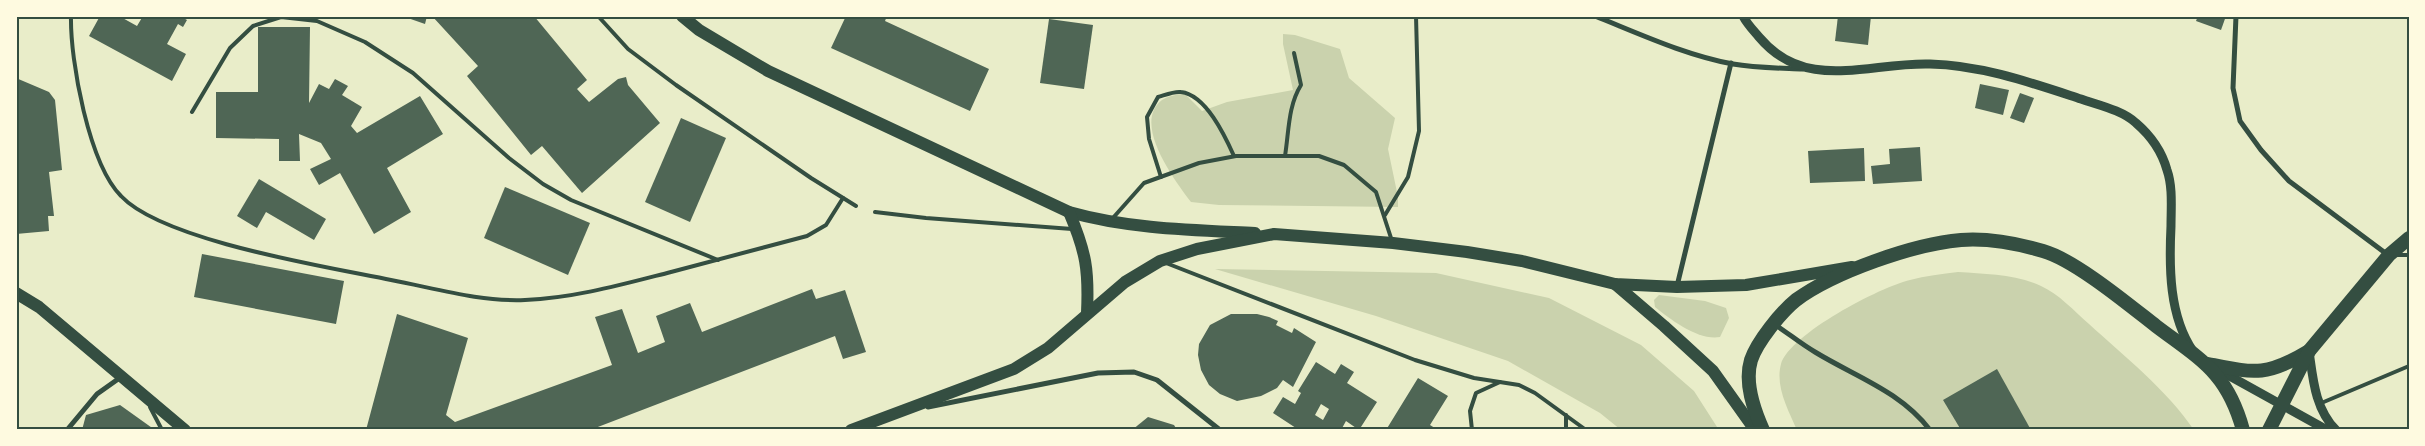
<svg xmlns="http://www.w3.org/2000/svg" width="2425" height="446" font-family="Signika,sans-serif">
  <rect width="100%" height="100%" fill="#e9edc9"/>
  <!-- green -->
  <g fill="#cad2ad">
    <path d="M1283 34 1295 35 1340 49 1349 78 1395 118 1388 149 1398 197V207L1219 205 1191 202C1176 182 1131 123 1162 100 1167 96 1178 95 1184 93L1202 111 1227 102 1293 90 1283 44Z"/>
    <path d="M1215 269 1436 273 1549 298 1641 345 1694 391 1719 430H1621L1600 413 1508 361 1376 316Z"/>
    <path d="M1958 272C1985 274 2016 274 2041 286 2059 294 2074 311 2089 324 2125 357 2166 389 2194 430H1797C1788 410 1775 386 1781 364 1790 334 1880 287 1910 280 1925 276 1942 274 1958 272Z"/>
    <path d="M1659 295 1705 301 1726 308 1729 318 1720 337C1699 341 1671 320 1655 307L1654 300Z"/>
  </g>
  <!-- building -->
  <g fill="#4f6655" fill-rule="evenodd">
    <path d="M100 16H119L137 26 143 16H180L187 20 183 27 178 24 167 44 186 54 172 81 89 36Z"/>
    <path d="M402 16H427L425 24Z"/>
    <path d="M432 16H534L587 80 577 89 589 102 618 79 626 77 628 85 660 123 582 193 542 146 531 155 467 76 478 66Z"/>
    <path d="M846 16H887L885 21 989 69 970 111 831 48Z"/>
    <path d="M1838 16H1871L1868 45 1835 41Z"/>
    <path d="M2198 16H2226L2221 30 2196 21Z"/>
    <path d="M1049 19 1093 25 1084 89 1040 83Z"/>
    <path d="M258 27H310L309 103 319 84 329 89 335 79 348 86 342 95 362 107 351 126 357 133 420 96 443 134 387 168 411 212 374 234 340 173 319 185 310 169 331 159 321 143 299 134 300 161H279V139L216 138V92H258Z"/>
    <path d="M16 78 49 92 55 100 62 170 49 172 54 216H48L49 231 16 234Z"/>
    <path d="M1980 84 2009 90 2003 115 1975 108Z"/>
    <path d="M2020 93 2034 98 2024 123 2010 118Z"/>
    <path d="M681 118 726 138 690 222 645 202Z"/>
    <path d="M1920 147 1922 181 1873 184 1871 166 1890 164 1889 149Z"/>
    <path d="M1864 148 1865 181 1810 183 1808 151Z"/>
    <path d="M259 179 326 219 314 240 266 212 257 228 237 216Z"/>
    <path d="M505 187 590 223 568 275 484 238Z"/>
    <path d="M202 254 344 281 336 324 194 297Z"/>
    <path d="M812 289 816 299 845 290 866 352 843 359 835 336 590 430H366L397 314 468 338 446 415 455 422 612 365 595 317 622 309 638 353 665 342 656 316 690 303 702 332Z"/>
    <path d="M1231 314H1257L1269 317 1278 321 1276 325 1292 333 1294 328 1316 342 1293 387 1283 380 1277 388 1261 396 1237 401 1220 394 1209 385 1201 370 1198 355 1199 344 1210 325Z"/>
    <path d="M1316 362 1335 374 1341 364 1354 372 1347 383 1377 402 1359 430 1346 421 1341 430H1299L1273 413 1283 397 1295 404 1301 393 1298 391ZM1321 404 1329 409 1323 420 1315 415Z"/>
    <path d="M1997 369 2031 430H1961L1943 400Z"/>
    <path d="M1418 378 1448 396 1430 425 1438 430H1386Z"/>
    <path d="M120 405 155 430H82L86 415Z"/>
    <path d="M1148 417 1174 425 1177 430H1132Z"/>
  </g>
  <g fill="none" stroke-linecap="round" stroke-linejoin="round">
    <!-- service -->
    <g stroke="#344e41" stroke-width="4">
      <path d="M71 16C70 61 89 164 121 196 163 241 328 267 391 280 434 288 480 302 525 300 575 298 624 284 671 272 717 260 762 248 807 236L826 225 843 198"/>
      <path d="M598 16 628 49 676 85 811 178 856 206"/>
      <path d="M192 112 230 48 253 26 281 17 317 21 365 42 413 73 509 158 543 184 571 200 718 260"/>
      <path d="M1285 156C1289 131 1288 106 1301 85L1294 53"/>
      <path d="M1161 177 1149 139 1147 117 1158 97C1165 95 1174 91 1181 92 1206 95 1225 136 1234 156"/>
      <path d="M875 212 926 218 1072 229"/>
      <path d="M1385 215 1408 177 1419 131 1416 16"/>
      <path d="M1112 219 1144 183 1199 163 1236 156H1319L1344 165 1376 192 1392 241"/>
      <path d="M2396 255H2409"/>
      <path d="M1166 263 1415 360 1474 378 1519 385 1535 393 1586 430"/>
      <path d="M2319 404 2409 366"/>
      <path d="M150 407 162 430"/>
      <path d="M1566 415V430"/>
      <path d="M1472 430 1470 411 1476 393 1500 382"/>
    </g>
    <!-- minor -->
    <g stroke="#344e41" stroke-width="5">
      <path d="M1595 16C1640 34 1685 55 1733 64 1756 68 1779 68 1803 69"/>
      <path d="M2236 16 2233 88 2240 121 2261 150 2289 181 2388 255"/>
      <path d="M1677 286 1731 63"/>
      <path d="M1774 324C1788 333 1801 344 1815 352 1856 377 1900 391 1930 430"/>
      <path d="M928 407 1098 373 1134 372 1157 380 1220 430"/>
      <path d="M67 430 97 394 121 377"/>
    </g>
    <!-- tertiary -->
    <g stroke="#344e41" stroke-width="9">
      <path d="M1743 16C1747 24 1754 31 1759 37 1806 93 1868 62 1930 64 1981 65 2032 83 2081 99 2098 105 2122 110 2136 123 2150 135 2162 152 2167 170 2173 187 2171 208 2171 226 2169 267 2169 316 2193 351"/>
      <path d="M2309 351C2313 379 2315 409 2336 430"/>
      <path d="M2217 369 2327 430"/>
    </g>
    <!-- primary -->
    <g stroke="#344e41" stroke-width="12">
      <path d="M682 16 699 30 768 71 1069 212C1129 229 1193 230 1255 233"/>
      <path d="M1069 212C1086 252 1089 270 1087 313"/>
      <path d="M1615 284 1664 326 1713 371 1755 430"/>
      <path d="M16 293 39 307 185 430"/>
      <path d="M851 430 1014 369 1048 348 1125 282 1160 261 1197 249 1274 234 1393 243 1467 252 1522 261 1615 284 1677 287 1746 285 1852 267"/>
    </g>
    <!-- trunk -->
    <g stroke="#344e41" stroke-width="14">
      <path d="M2208 364C2254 373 2266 377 2309 351"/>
      <path d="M1763 430C1754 410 1744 383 1751 360 1757 342 1781 312 1796 300 1834 272 1914 244 1961 240 1987 238 2019 244 2043 251 2075 260 2129 305 2156 326 2201 360 2227 372 2243 430"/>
      <path d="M2269 430 2309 351 2389 255 2409 238"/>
    </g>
  </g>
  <!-- border -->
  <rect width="2425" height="446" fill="none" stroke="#fefae0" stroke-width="35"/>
  <rect x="18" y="18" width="2390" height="410" fill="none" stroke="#344e41" stroke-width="2"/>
</svg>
